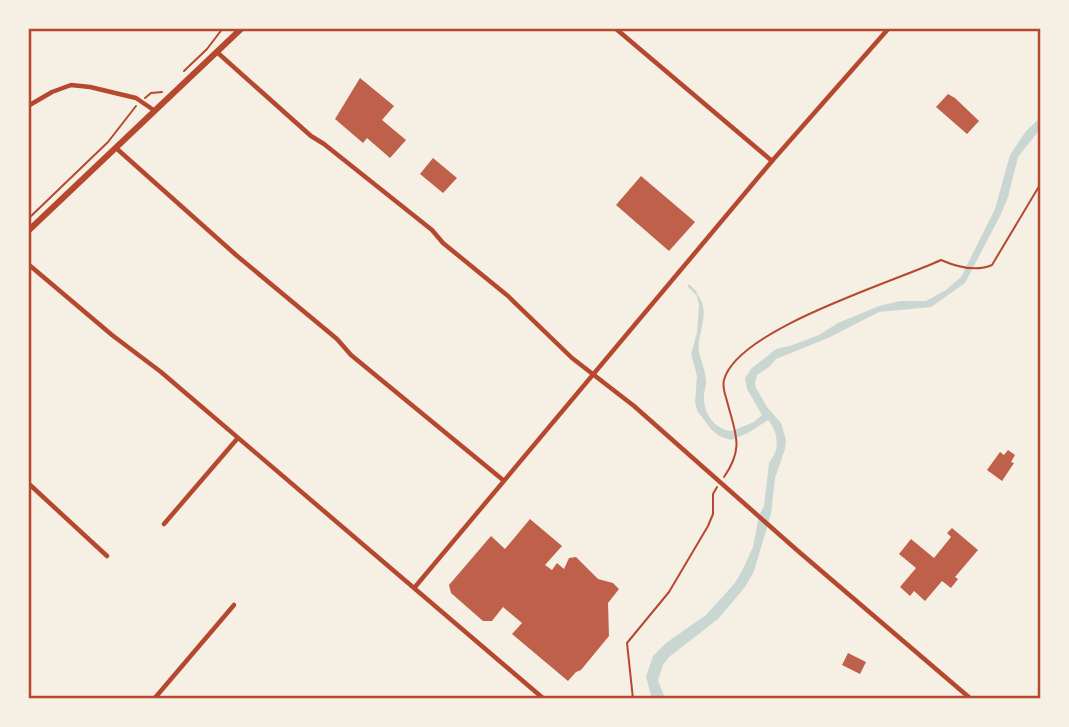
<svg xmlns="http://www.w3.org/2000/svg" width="1069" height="727" font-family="Commissioner,sans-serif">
  <rect width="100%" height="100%" fill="#f6efe4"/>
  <!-- water -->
  <path fill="#c9d6d2" d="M1041 117V128L1018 157 1008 197 1001 214 965 283 931 307 879 312 828 338 776 359 769 367 757 375 755 383 756 388 767 407 781 423 786 440 785 449 775 478 771 514 754 571 745 587 718 619 669 657 663 665 658 680 665 699H652L646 677 653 656 666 643 706 615 735 583 742 571 753 547 759 516 764 506 769 463C780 449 779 434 768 420L748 433 731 440 719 436 711 429 698 412 695 403 697 376 691 354 697 333 699 304 696 293C713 312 696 333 699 352 701 361 705 370 706 379 707 385 704 390 704 396 703 413 715 430 732 431L754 422 762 415 747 389 745 378 751 369 776 349 790 346 819 335 838 323 879 306 900 301H926L946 290 961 277 995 209 1010 155 1026 131Z"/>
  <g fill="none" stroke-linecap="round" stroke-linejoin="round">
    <!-- stream -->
    <path stroke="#c9d6d2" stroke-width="2.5" d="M689 286 696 293"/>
  </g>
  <!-- building -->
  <g fill="#bf614a">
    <path d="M360 78 394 106 382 120 406 140 390 158 367 138 363 143 335 119Z"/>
    <path d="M948 94 955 98 979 121 967 134 936 107Z"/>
    <path d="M433 158 457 178 443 193 420 174Z"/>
    <path d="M641 176 695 222 669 251 616 205Z"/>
    <path d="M1008 450 1015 455 1011 462 1014 463 1002 481 987 470 1000 452 1004 455Z"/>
    <path d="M530 519 562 546 545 565 552 570 557 563 564 569 569 558 576 557 598 579 613 583 619 589 608 603 609 636 581 670 576 672 568 681 512 634 522 623 503 607 492 621H483L451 593 449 585 491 536 505 549Z"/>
    <path d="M952 528 978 550 955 577 958 579 951 588 942 581 925 601 914 591 910 596 900 587 916 568 899 554 911 539 934 558 951 537 947 533Z"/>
    <path d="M848 653 866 662 860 674 842 665Z"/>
  </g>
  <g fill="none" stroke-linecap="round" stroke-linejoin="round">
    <!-- path -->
    <g stroke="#b5482f" stroke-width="2">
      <path d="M184 71 207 49 223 28"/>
      <path d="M145 98 151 93 162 92"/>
      <path d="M28 219 108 142 136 106"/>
      <path d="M724 477C745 447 735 433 727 401 725 394 722 387 724 380 737 329 894 282 941 260 957 267 976 272 992 265L1041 183"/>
      <path d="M633 699 627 643 669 592 708 526 713 514V494L717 487"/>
    </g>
    <!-- minor -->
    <g stroke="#b5482f" stroke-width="4.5">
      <path d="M615 28 772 161"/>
      <path d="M218 53 311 136 324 144 432 230 443 243 508 296 572 358 634 406 798 551 971 699"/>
      <path d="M28 106 52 92 71 85 90 87 136 98 155 111"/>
      <path d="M116 148 236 255 337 339 351 355 503 480"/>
      <path d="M28 264 112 335 161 372 544 699"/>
      <path d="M28 483 107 556"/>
      <path d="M164 524 237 439"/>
      <path d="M415 587 772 161 889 28"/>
      <path d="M154 699 234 605"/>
    </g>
    <!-- secondary -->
    <path stroke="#b5482f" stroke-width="6" d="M28 231 242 28"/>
  </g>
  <!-- border -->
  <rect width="1069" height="727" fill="none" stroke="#f6efe4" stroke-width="60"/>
  <rect x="30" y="30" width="1009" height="667" fill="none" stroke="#b5482f" stroke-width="2.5"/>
</svg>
